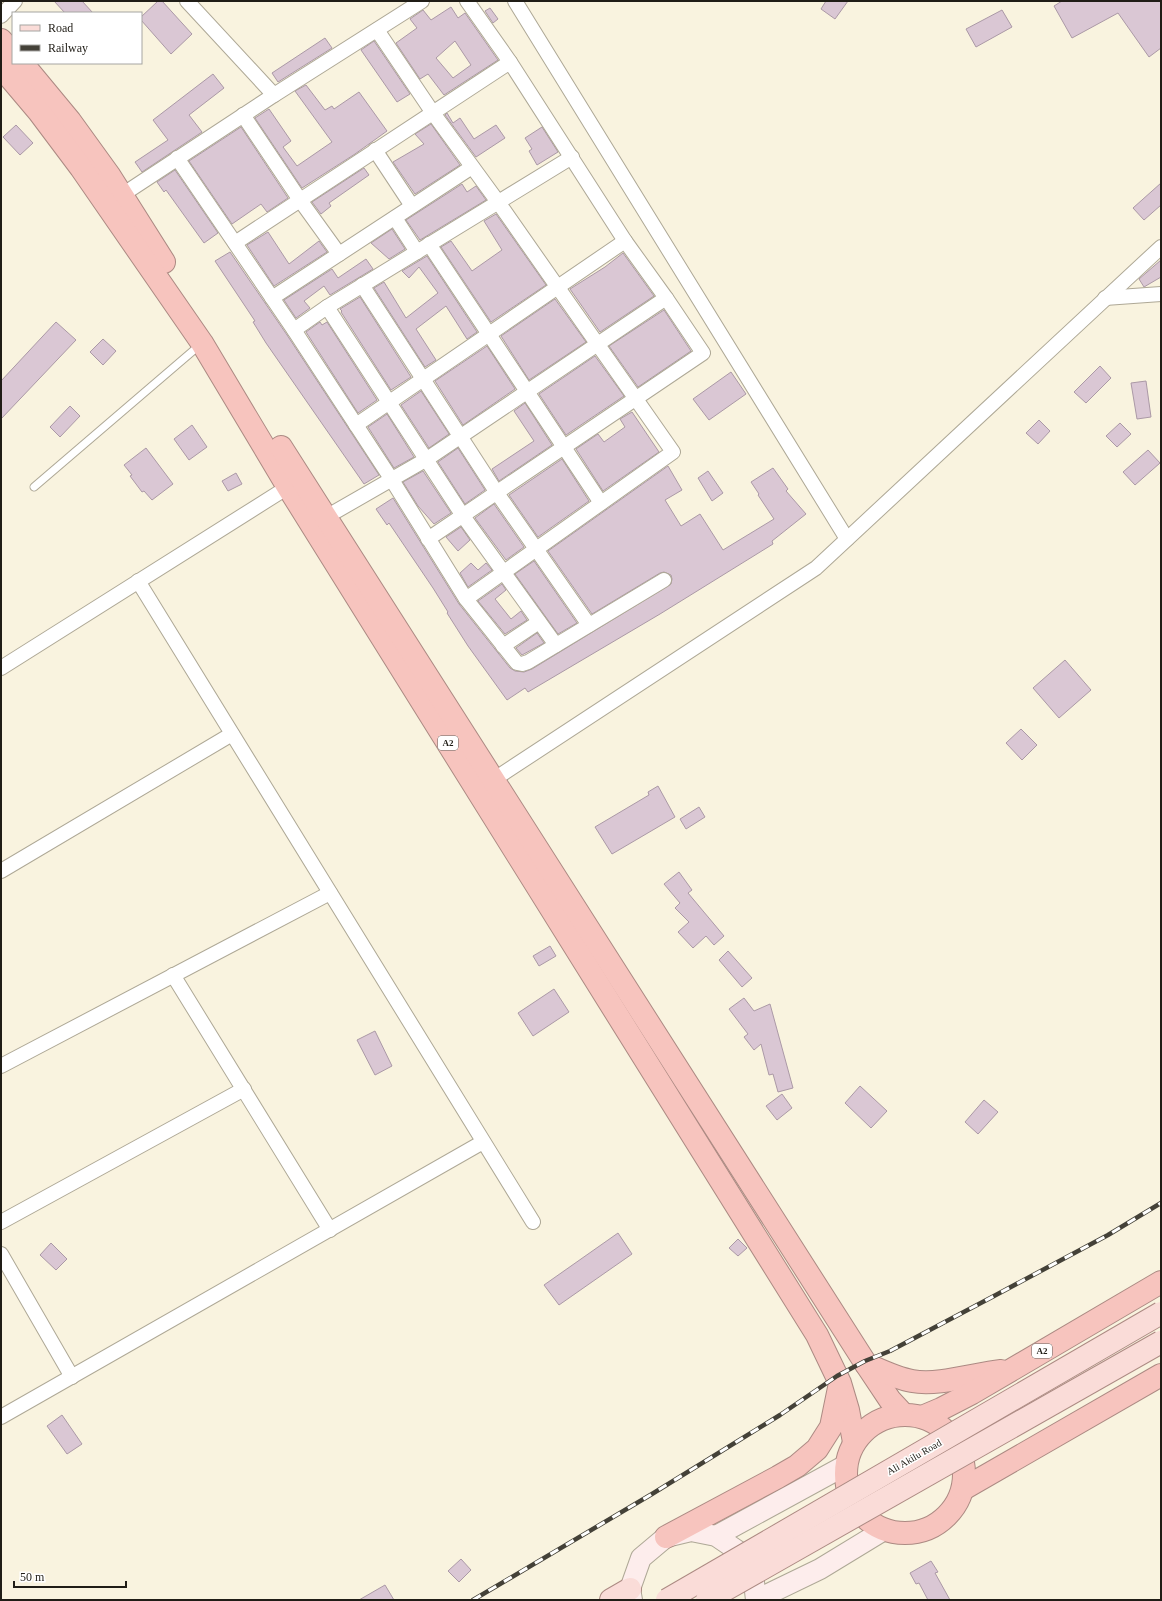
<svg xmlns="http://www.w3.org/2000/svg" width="1162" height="1601" font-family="'Times New Roman',serif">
  <rect width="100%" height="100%" fill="#f9f3df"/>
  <!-- building -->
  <g fill="#dac7d4" stroke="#ab99a6" fill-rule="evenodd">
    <path d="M54 1H82L93 13H65Z"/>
    <path d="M158 1H162L192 34 171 54 141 20V17Z"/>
    <path d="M826 1H848L835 19 821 9Z"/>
    <path d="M1062 1H1161V48L1149 57 1118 13 1072 38 1054 6Z"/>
    <path d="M451 7 458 18 465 13 498 60 444 95 428 74 420 79 396 43 417 28 410 19 423 10 431 20ZM455 41 471 65 453 78 436 58Z"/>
    <path d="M490 8 498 19 493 23 485 11Z"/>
    <path d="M1002 10 1012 27 976 47 966 29Z"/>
    <path d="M325 38 332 48 278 82 272 73Z"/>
    <path d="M374 41 410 94 397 102 361 50Z"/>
    <path d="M213 74 224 88 189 115 202 132 142 172 135 162 168 140 153 120Z"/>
    <path d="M306 85 325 110 332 106 334 109 359 92 387 131 355 154 302 188 255 118 269 109 291 141 283 147 297 166 332 142 295 91Z"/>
    <path d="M447 113 453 123 460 118 474 139 496 125 505 138 476 157 445 115Z"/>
    <path d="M431 124 460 165 415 194 393 162 424 144 415 134Z"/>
    <path d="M16 125 33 143 20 155 3 137Z"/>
    <path d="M241 127 288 198 267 212 261 204 232 224 189 161Z"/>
    <path d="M542 127 558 152 537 165 529 151 532 149 525 138Z"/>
    <path d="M364 168 369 175 329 203 331 206 321 214 312 202Z"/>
    <path d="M175 170 218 233 204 243 166 190 164 192 157 182Z"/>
    <path d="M1161 183V205L1144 220 1133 208Z"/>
    <path d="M462 184 467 192 476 186 486 200 420 240 406 220Z"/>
    <path d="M496 214 546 285 491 322 441 247 451 241 472 271 502 250 484 221Z"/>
    <path d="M392 229 405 249 389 259 371 243Z"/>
    <path d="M268 232 289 264 319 241 327 252 274 286 247 245Z"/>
    <path d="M230 252 287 335 379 475 364 484 266 343 253 322 255 321 215 261Z"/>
    <path d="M623 253 654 296 600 332 570 289 605 267Z"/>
    <path d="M427 256 477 332 467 339 446 306 416 329 436 360 425 367 374 288 384 282 406 318 438 293 419 267 409 278 402 271Z"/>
    <path d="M366 259 373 269 330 295 324 286 304 301 310 308 296 318 284 300 332 269 338 278Z"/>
    <path d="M1161 260V277L1144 287 1139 279Z"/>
    <path d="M360 297 411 377 391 390 341 312 342 311 340 309Z"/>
    <path d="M555 299 586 342 529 380 501 336Z"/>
    <path d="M664 310 691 351 638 387 609 346Z"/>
    <path d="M56 322 76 340 1 419V381Z"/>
    <path d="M320 322 322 325 327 322 377 400 358 413 306 332Z"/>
    <path d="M103 339 116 351 103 365 90 352Z"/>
    <path d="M487 346 515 389 463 425 435 381Z"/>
    <path d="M595 356 624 396 566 435 539 394Z"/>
    <path d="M1100 366 1111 378 1086 403 1074 392Z"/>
    <path d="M731 372 746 394 709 420 693 399Z"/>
    <path d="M1146 381 1151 417 1137 419 1131 383Z"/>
    <path d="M421 391 449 434 429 448 401 405Z"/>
    <path d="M525 403 552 445 499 481 492 469 534 441 514 411Z"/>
    <path d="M70 406 80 416 60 437 50 427Z"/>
    <path d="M632 412 659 452 603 491 576 449 598 434 604 442 625 427 620 419Z"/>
    <path d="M387 414 414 457 394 468 368 427Z"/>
    <path d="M1039 420 1050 431 1038 444 1026 433Z"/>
    <path d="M1120 423 1131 434 1117 447 1106 436Z"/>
    <path d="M192 425 207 447 189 460 174 439Z"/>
    <path d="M146 448 173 484 152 500 144 491 142 492 130 476 132 475 124 465Z"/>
    <path d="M458 448 485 490 465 504 438 462Z"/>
    <path d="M1148 450 1160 463 1135 485 1123 472Z"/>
    <path d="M562 459 589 501 538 537 509 495Z"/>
    <path d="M668 466 682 490 665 500 681 526 700 514 723 550 774 519 758 495 759 494 751 482 773 468 788 489 786 491 806 514 772 541 773 544 660 614 528 692 525 688 507 700 468 646 447 613 448 612 433 588 389 523 387 525 376 509 393 498 459 604 510 668 515 671 524 672 532 669 671 584 672 579 671 575 664 572 660 573 592 614 548 551Z"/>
    <path d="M423 471 451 513 434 524 418 506 403 482Z"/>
    <path d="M708 471 723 493 712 501 698 478Z"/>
    <path d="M236 473 242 484 228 491 222 481Z"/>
    <path d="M494 504 524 547 506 560 475 518Z"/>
    <path d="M461 527 470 540 458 551 446 537Z"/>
    <path d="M534 561 577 623 558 634 515 574Z"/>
    <path d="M471 563 478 570 486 563 492 570 468 587 460 573Z"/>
    <path d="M502 584 506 590 495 599 511 619 521 611 527 620 505 634 478 601Z"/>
    <path d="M537 633 544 643 522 655 516 648Z"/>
    <path d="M1065 660 1091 690 1059 718 1033 688Z"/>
    <path d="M1021 729 1037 745 1022 760 1006 743Z"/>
    <path d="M658 786 675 817 612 854 595 827 649 795 648 792Z"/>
    <path d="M699 807 705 817 686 829 680 819Z"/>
    <path d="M679 872 692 890 688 893 724 936 714 945 706 936 693 948 678 932 689 922 675 908 680 903 664 884Z"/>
    <path d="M550 946 556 956 539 966 533 956Z"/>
    <path d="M728 951 752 978 742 987 719 960Z"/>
    <path d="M554 989 569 1012 533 1036 518 1013Z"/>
    <path d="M744 998 754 1011 770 1004 793 1088 778 1092 773 1074 769 1075 761 1044 754 1050 744 1037 748 1034 729 1009Z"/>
    <path d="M375 1031 392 1066 375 1075 357 1040Z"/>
    <path d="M860 1086 887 1111 871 1128 845 1103Z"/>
    <path d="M782 1094 792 1108 777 1120 766 1106Z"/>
    <path d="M984 1100 998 1112 978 1134 965 1122Z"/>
    <path d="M618 1233 632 1254 559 1305 544 1285Z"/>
    <path d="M738 1239 747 1248 738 1256 729 1248Z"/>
    <path d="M51 1243 67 1259 56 1270 40 1255Z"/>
    <path d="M62 1415 82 1444 67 1454 47 1426Z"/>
    <path d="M461 1559 471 1570 459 1582 448 1571Z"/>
    <path d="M931 1561 938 1572 935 1573 950 1600H928L919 1583 916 1584 910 1573Z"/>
    <path d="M385 1585 394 1600H359Z"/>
  </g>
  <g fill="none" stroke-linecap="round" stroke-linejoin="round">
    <!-- lane casing -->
    <g stroke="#aea896" stroke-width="9">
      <path id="lane" d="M34 487 201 344"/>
    </g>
    <!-- street casing -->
    <g stroke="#aea896" stroke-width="16">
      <g id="street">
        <path d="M467 1 510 62"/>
        <path d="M515 1 847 539"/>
        <path d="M1 16 15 1"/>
        <path d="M377 30 433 113 498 202 673 452 466 599"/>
        <path d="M274 95 422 1"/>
        <path d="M243 115 300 200 339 254"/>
        <path d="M375 150 412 206"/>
        <path d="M177 158 294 330 392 480 466 599 517 663 522 664 528 662 664 580"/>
        <path d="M122 195 274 95 187 1"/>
        <path d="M395 218 417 252"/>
        <path d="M235 243 510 62 625 241 666 298 703 353 428 539"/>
        <path d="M429 244 601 503"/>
        <path d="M362 285 497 493 589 625"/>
        <path d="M272 298 472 167"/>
        <path d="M1105 298 1161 294"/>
        <path d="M327 307 572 157"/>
        <path d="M294 330 327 307 463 516 556 645"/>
        <path d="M356 425 625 241"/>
        <path d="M326 517 427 459 666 298"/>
        <path d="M138 581 533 1222"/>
        <path d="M503 646 539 622"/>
        <path d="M1 668 288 487"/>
        <path d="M493 780 816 568 1161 247"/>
        <path d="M1 871 232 734"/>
        <path d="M173 975 330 1230"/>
        <path d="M1 1066 330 893"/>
        <path d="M1 1222 244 1089"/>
        <path d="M1 1254 72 1377"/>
        <path d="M1 1417 483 1142"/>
      </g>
    </g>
    <!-- secondary casing -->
    <g stroke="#aea896" stroke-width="22">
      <g id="secondary">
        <path d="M716 1536 846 1465"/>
        <path d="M632 1600 630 1589 641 1558 666 1537 691 1531 716 1536 738 1551 753 1573 756 1600"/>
        <path d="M756 1600 820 1569 884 1530"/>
      </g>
    </g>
    <!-- primary casing -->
    <g stroke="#ac8a83" stroke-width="24">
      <path id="primary" d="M611 1600 630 1589"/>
    </g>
    <!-- highway casing -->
    <g stroke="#ac8a83" stroke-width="24">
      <g id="highway">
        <path d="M1 40 13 53"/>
        <path d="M22 63 70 121 109 175 164 262"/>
        <path d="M1 67 39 112 81 168 202 343 288 487 817 1335 840 1383 848 1410 854 1442"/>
        <path d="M281 447 866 1364 890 1400 903 1414"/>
        <path d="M866 1364C880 1370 896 1378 912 1381 938 1386 974 1374 1001 1371"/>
        <circle cx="905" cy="1474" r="59"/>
        <path d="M922 1417 941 1409 972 1393 1161 1282"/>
        <path d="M963 1489 1161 1375"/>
        <path d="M666 1537 778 1477 797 1466 817 1449 831 1427 839 1388"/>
      </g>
    </g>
    <!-- lane -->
    <use href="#lane" stroke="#fff" stroke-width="7"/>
    <!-- street -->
    <use href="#street" stroke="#fff" stroke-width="14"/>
    <!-- secondary -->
    <use href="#secondary" stroke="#fdedec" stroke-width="20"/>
    <!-- primary -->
    <use href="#primary" stroke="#fadcd8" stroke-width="22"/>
    <!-- highway -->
    <use href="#highway" stroke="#f7c4be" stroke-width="22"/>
    <!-- rail casing -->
    <g stroke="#444138" stroke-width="4.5">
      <path id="rail" d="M473 1600 652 1494 780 1415 837 1376 865 1361 890 1351 994 1296 1108 1235 1161 1203"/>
    </g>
    <!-- rail -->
    <use href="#rail" stroke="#fff" stroke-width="3" stroke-dasharray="9" stroke-linecap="butt"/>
    <!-- primary-bridge casing -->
    <g stroke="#ac8a83" stroke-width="24" stroke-linecap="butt">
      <g id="primary-bridge">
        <path d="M667 1600 1161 1313"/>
        <path d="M707 1600 1161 1342"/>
      </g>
    </g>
    <!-- primary-bridge -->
    <use href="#primary-bridge" stroke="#fadcd8" stroke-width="22"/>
  </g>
  <g text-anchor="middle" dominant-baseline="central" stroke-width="3" stroke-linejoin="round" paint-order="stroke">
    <!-- shield labels -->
    <g fill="#fff" stroke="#63615c" stroke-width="1">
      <rect x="438" y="736" width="20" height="14" rx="3"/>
      <rect x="1032" y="1344" width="20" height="14" rx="3"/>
    </g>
    <g font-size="9" font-weight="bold" fill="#201d16">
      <text x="448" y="743">A2</text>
      <text x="1042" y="1351">A2</text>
    </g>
    <!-- street labels -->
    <g font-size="10" fill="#201d16" stroke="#fff">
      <text transform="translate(914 1457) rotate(-30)">Ali Akilu Road</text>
    </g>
  </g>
  <!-- border -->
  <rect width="1162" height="1601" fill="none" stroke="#201d16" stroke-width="4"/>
  <!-- legend -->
  <rect x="12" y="12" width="130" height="52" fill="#ffffff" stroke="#a6a5a2"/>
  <rect x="20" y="25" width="20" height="6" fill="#fadcd8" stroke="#a6a5a2"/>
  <text x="48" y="32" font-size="12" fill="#201d16">Road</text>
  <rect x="20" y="45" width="20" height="6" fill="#444138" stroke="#a6a5a2"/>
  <text x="48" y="52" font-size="12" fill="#201d16">Railway</text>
  <!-- scale -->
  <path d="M14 1581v6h112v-6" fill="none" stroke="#201d16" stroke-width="2"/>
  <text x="20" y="1581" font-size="12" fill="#201d16" stroke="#ffffff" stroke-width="3" paint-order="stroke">50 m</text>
</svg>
